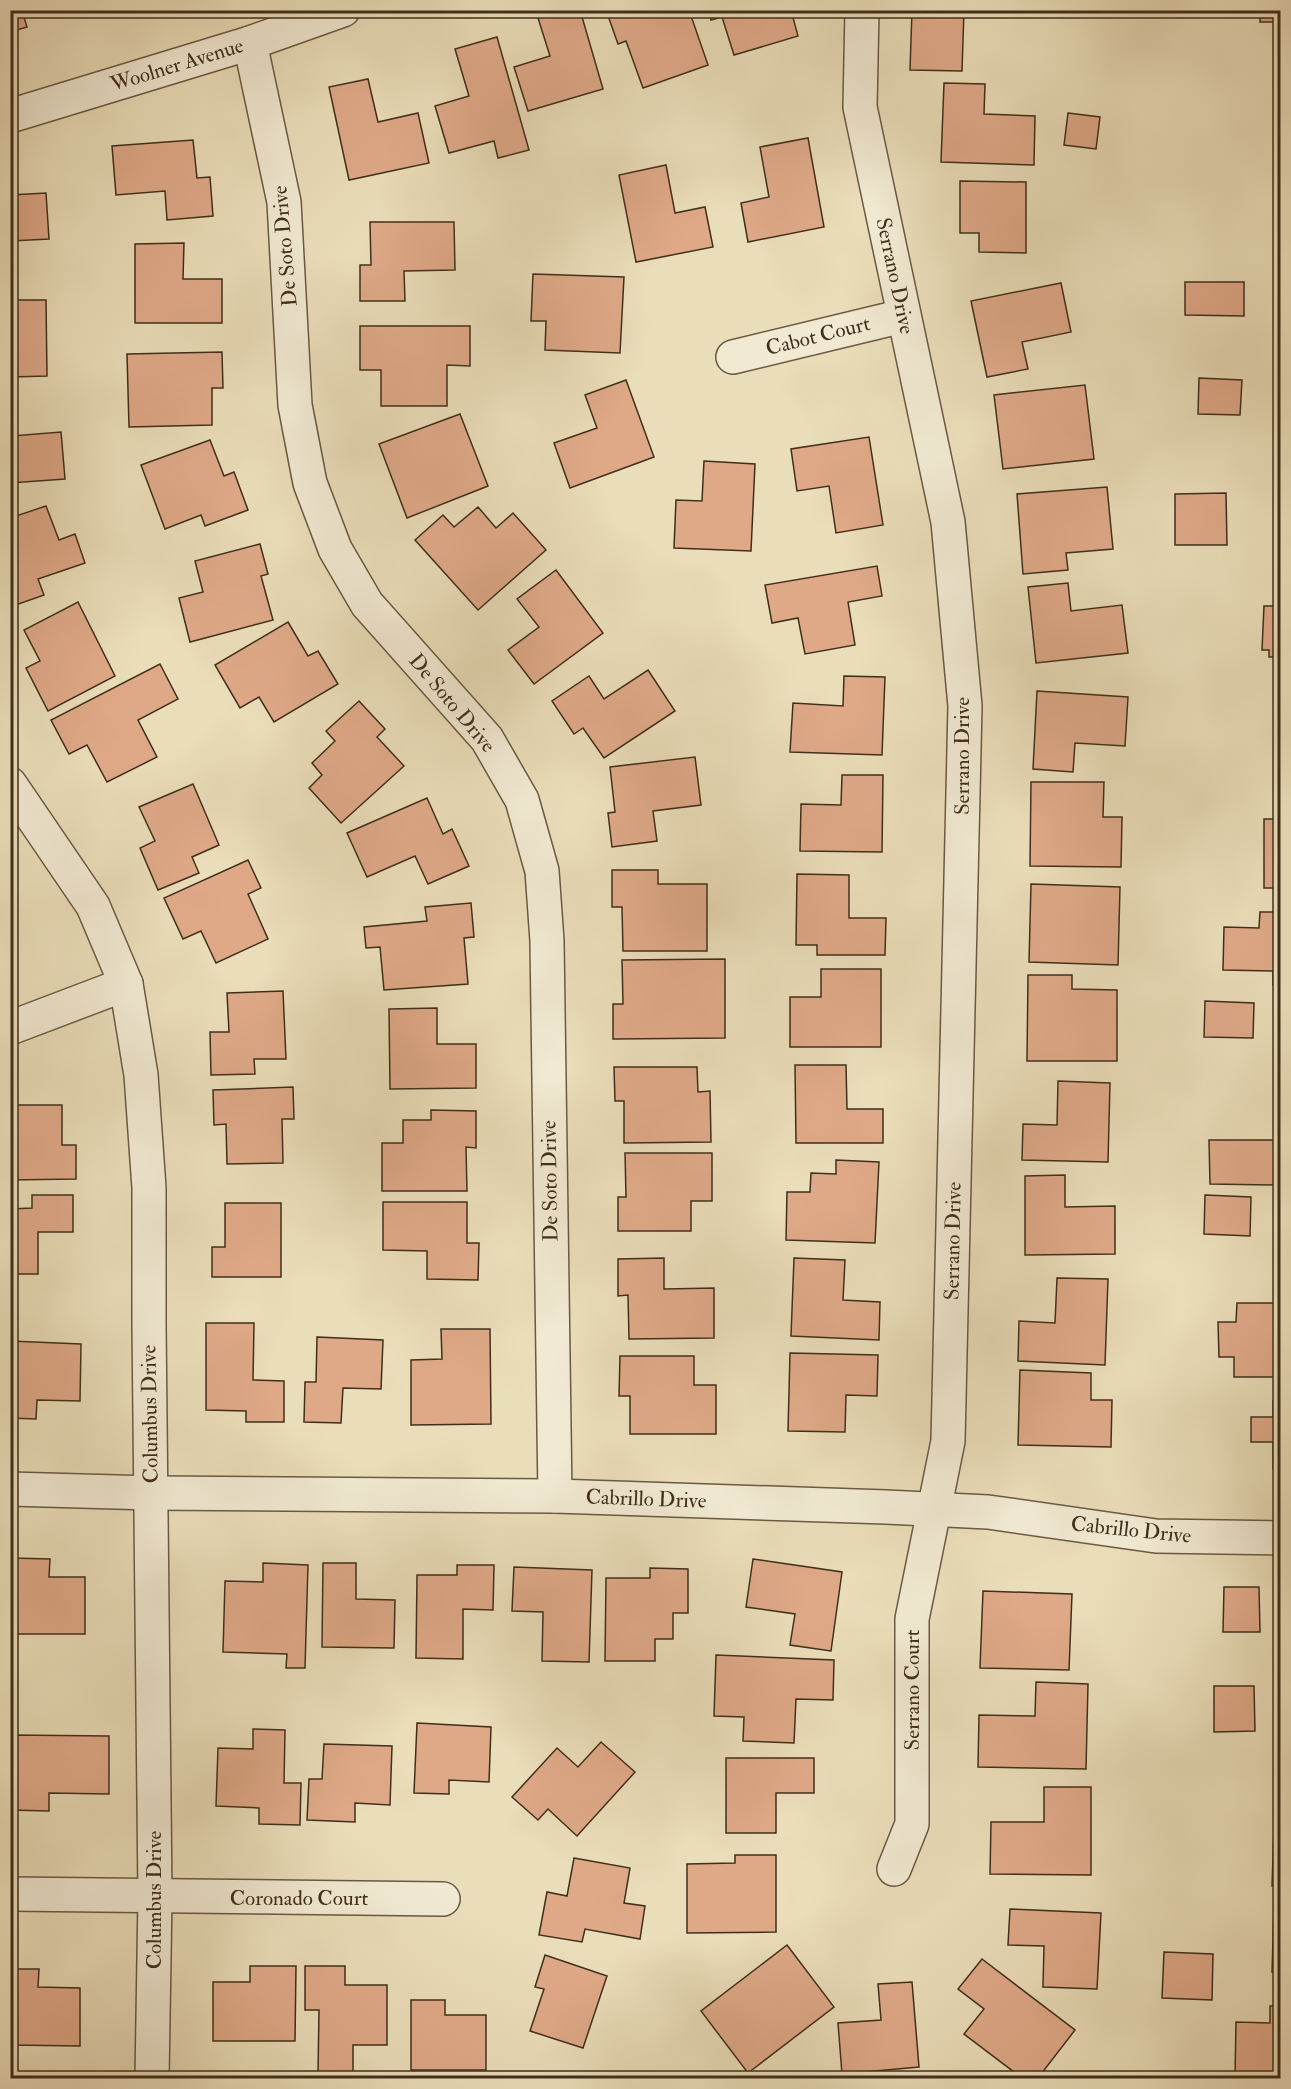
<svg xmlns="http://www.w3.org/2000/svg" width="1291" height="2089" font-family="'IM FELL Double Pica',serif">
  <rect width="100%" height="100%" fill="#eaddb9"/>
  <filter id="stains"><feTurbulence type="fractalNoise" baseFrequency=".00333" numOctaves="4"/><feColorMatrix values="0 0 0 0 .2 0 0 0 0 .09 0 0 0 0 .02 0 0 0 .5 -.17"/></filter>
  <radialGradient id="worn" r=".72"><stop offset=".6" stop-color="#630" stop-opacity="0"/><stop offset="1" stop-color="#630" stop-opacity=".3"/></radialGradient>
  <!-- building -->
  <g fill="#dfa988" stroke="#402f1b" stroke-width="1.5">
    <path d="M10 10H34L23 14 27 27 10 32Z"/>
    <path d="M564 10H580L603 89 528 111 514 67 550 56 538 18Z"/>
    <path d="M606 10H689L708 65 643 88 626 41 618 44Z"/>
    <path d="M708 10H791L798 36 734 55 722 17 711 20Z"/>
    <path d="M912 10H964L962 71 910 70Z"/>
    <path d="M1199 10H1223V15L1198 14Z"/>
    <rect x="1260" y="10" width="20" height="12"/>
    <path d="M497 37 529 150 498 158 494 141 449 153 435 106 469 96 455 49Z"/>
    <path d="M368 79 378 122 418 113 429 163 349 180 329 87Z"/>
    <path d="M944 83 985 84 984 114 1035 116 1034 165 941 162Z"/>
    <path d="M1068 113 1100 117 1096 149 1064 145Z"/>
    <path d="M808 138 824 227 748 242 741 203 769 197 760 147Z"/>
    <path d="M193 140 197 178 210 177 213 216 167 220 165 191 116 195 112 146Z"/>
    <path d="M666 165 675 213 705 207 713 247 636 262 619 175Z"/>
    <path d="M960 181 1026 182V253L979 252V233H960Z"/>
    <path d="M46 193 49 239 10 241V195Z"/>
    <path d="M370 222H454L455 270 404 271 405 301H360V265H371Z"/>
    <path d="M184 243 183 279H222V323H135V244Z"/>
    <path d="M533 274 624 277 620 353 545 350 546 321H531Z"/>
    <path d="M1185 282H1244V316L1185 315Z"/>
    <path d="M1061 283 1071 332 1022 342 1028 369 987 377 971 301Z"/>
    <path d="M10 300H46L47 376 10 377Z"/>
    <path d="M360 326H470V366L447 365V406H381V370H360Z"/>
    <path d="M222 352 223 388H212V425L129 427 127 354Z"/>
    <path d="M1199 378 1242 380 1240 415 1198 414Z"/>
    <path d="M626 380 654 457 570 488 554 443 597 428 585 395Z"/>
    <path d="M1085 385 1094 459 1003 469 994 395Z"/>
    <path d="M460 414 488 486 407 518 379 444Z"/>
    <path d="M10 416 12 436 61 432 65 479 10 483Z"/>
    <path d="M869 437 883 525 836 533 829 486 797 491 791 449Z"/>
    <path d="M210 440 224 476 234 472 248 510 205 526 201 515 165 529 141 465Z"/>
    <path d="M704 461 755 464 751 551 674 548 676 500 702 501Z"/>
    <path d="M1107 487 1113 549 1066 553 1068 570 1023 574 1017 494Z"/>
    <path d="M1226 493 1227 545H1175V494Z"/>
    <path d="M46 506 59 540 75 534 85 563 38 579 44 595 10 607V518Z"/>
    <path d="M478 507 496 528 513 513 546 550 478 610 415 540 443 515 454 527Z"/>
    <path d="M260 544 268 574 261 576 273 620 190 642 179 598 203 592 195 561Z"/>
    <path d="M877 566 882 596 848 602 855 645 805 654 798 618 772 623 765 585Z"/>
    <path d="M556 570 603 633 534 684 508 650 539 627 517 599Z"/>
    <path d="M1068 583 1071 611 1122 605 1128 653 1036 663 1028 587Z"/>
    <path d="M1276 585H1280V657H1269V650H1262L1264 606H1276Z"/>
    <path d="M78 602 115 676 48 711 26 668 40 661 24 630Z"/>
    <path d="M288 622 308 656 318 651 338 684 274 722 259 697 240 708 215 665Z"/>
    <path d="M160 664 178 699 138 720 157 757 107 782 87 745 69 754 51 720Z"/>
    <path d="M648 670 675 711 604 758 583 728 574 734 552 701 589 676 604 699Z"/>
    <path d="M844 676 885 677 882 755 790 752 793 703 843 706Z"/>
    <path d="M1037 691 1128 697 1125 746 1075 743 1073 772 1033 769Z"/>
    <path d="M359 701 385 729 377 737 404 766 341 823 309 788 322 775 312 763 335 741 326 731Z"/>
    <path d="M695 757 701 805 653 811 657 841 612 847 608 813 615 812 610 767Z"/>
    <path d="M842 775H883L882 852 800 851 801 804 841 805Z"/>
    <path d="M1031 782H1104L1103 817H1122L1121 867 1030 866Z"/>
    <path d="M193 784 219 845 192 857 199 873 158 890 140 848 155 841 139 807Z"/>
    <path d="M427 798 443 834 452 829 469 866 428 884 415 856 367 877 347 833Z"/>
    <rect x="1264" y="819" width="16" height="69"/>
    <path d="M248 860 261 888 248 894 268 939 216 963 201 931 183 939 164 898Z"/>
    <path d="M612 870H658V884H707V951H623L622 907H612Z"/>
    <path d="M797 874 849 875V918H886L885 955H817V945H796Z"/>
    <path d="M1031 884 1120 887 1118 965 1029 962Z"/>
    <path d="M471 903 474 937 464 938 468 984 384 990 380 947 366 948 364 927 427 921 425 907Z"/>
    <path d="M1260 912H1280V985H1273V971L1223 970 1224 927 1259 928Z"/>
    <path d="M725 959V1038L613 1039V1004H623L622 960Z"/>
    <path d="M821 969H881V1047H790V997H821Z"/>
    <path d="M1028 975H1072V989L1117 990V1061H1027Z"/>
    <path d="M283 991 286 1059H254L255 1074 211 1075 210 1032H229L227 993Z"/>
    <path d="M1277 999H1280V1086H1274Z"/>
    <path d="M1205 1001 1254 1003 1253 1038 1204 1037Z"/>
    <path d="M437 1008V1044H476V1088L390 1089 389 1009Z"/>
    <path d="M795 1065H846L847 1109H883V1143H796Z"/>
    <path d="M614 1067H697L698 1092 710 1091 711 1142 624 1143V1101H615Z"/>
    <path d="M1058 1081 1110 1083 1108 1162 1022 1160 1023 1124 1057 1125Z"/>
    <path d="M293 1087 294 1119H282L283 1163 227 1164 226 1124 214 1125 213 1090Z"/>
    <path d="M10 1105H62V1145H76V1179L10 1180Z"/>
    <path d="M431 1110 476 1111V1148L466 1147 467 1191H382V1143H403V1120H431Z"/>
    <path d="M1209 1140H1280V1185L1210 1184Z"/>
    <path d="M625 1153H712V1201H691V1231H618V1197H626Z"/>
    <path d="M836 1160 879 1162 875 1243 786 1240 787 1192H810L811 1173 836 1174Z"/>
    <path d="M1065 1175V1207L1115 1206V1254L1025 1255V1176Z"/>
    <path d="M32 1195H73V1232H38V1274H10V1209L32 1208Z"/>
    <path d="M1205 1195 1251 1197 1250 1236 1204 1234Z"/>
    <path d="M383 1202H467V1243H479L478 1280 427 1279V1251L383 1250Z"/>
    <path d="M225 1203H281V1277H212V1247H225Z"/>
    <path d="M664 1258V1289L714 1288V1338L629 1339 628 1295 618 1296V1259Z"/>
    <path d="M794 1258 845 1260 843 1300 880 1302 879 1340 791 1336Z"/>
    <path d="M1057 1278 1108 1279 1105 1365 1018 1361 1019 1321 1055 1323Z"/>
    <path d="M1237 1303H1280V1377H1234V1357H1219L1218 1322H1236Z"/>
    <path d="M206 1323H254L253 1380 284 1381V1422H246V1411L206 1410Z"/>
    <path d="M441 1329H490L491 1424 411 1425V1360L442 1359Z"/>
    <path d="M317 1337 383 1340 381 1389 343 1388 341 1423 304 1422 305 1382H316Z"/>
    <path d="M10 1341 81 1344 80 1401 37 1400 36 1419 10 1418Z"/>
    <path d="M790 1353 878 1355 877 1396 846 1395 845 1432 788 1431Z"/>
    <path d="M620 1356H694V1385H716V1434H630V1396H619Z"/>
    <path d="M1020 1370 1091 1373V1400H1112L1111 1447 1018 1445Z"/>
    <path d="M1273 1401H1280V1469H1273V1442H1251V1417H1273Z"/>
    <path d="M10 1558 50 1559 49 1577H85V1634H17V1597H10Z"/>
    <path d="M753 1559 842 1572 831 1651 790 1645 795 1614 746 1607Z"/>
    <path d="M263 1563 308 1565 305 1668H286L287 1654 223 1652 225 1581 263 1582Z"/>
    <path d="M323 1563H356V1599L395 1600 394 1648 322 1647Z"/>
    <path d="M457 1565H494L493 1610 463 1609V1659L416 1658 417 1575H457Z"/>
    <path d="M514 1567 592 1570 589 1662 542 1661 543 1612 512 1611Z"/>
    <path d="M650 1568 688 1569V1613H673V1639H655V1661H605L606 1578H650Z"/>
    <path d="M1224 1587H1259L1260 1632H1223Z"/>
    <path d="M983 1591 1072 1594 1069 1670 980 1668Z"/>
    <path d="M716 1655 834 1660 833 1700 796 1699 794 1743 743 1741 744 1717 714 1716Z"/>
    <path d="M1036 1682 1088 1684 1086 1769 978 1767 979 1715 1035 1716Z"/>
    <path d="M1214 1686H1254L1255 1731 1214 1732Z"/>
    <path d="M1274 1708 1280 1709V1736H1274Z"/>
    <path d="M417 1723 491 1727 489 1782 449 1780V1794L414 1793Z"/>
    <path d="M253 1729 285 1730 284 1783H301L300 1825 259 1824V1808L216 1806 218 1748 253 1749Z"/>
    <path d="M10 1735 109 1736V1794L49 1793V1811L10 1810Z"/>
    <path d="M601 1742 635 1772 577 1836 548 1809 538 1820 512 1797 557 1748 578 1767Z"/>
    <path d="M324 1744 392 1746 390 1805 355 1803V1822L307 1820 309 1779H322Z"/>
    <path d="M726 1758H814V1793H776V1833H726Z"/>
    <path d="M1044 1787H1091V1875L990 1874 991 1822H1044Z"/>
    <path d="M1275 1798H1280V1886H1272Z"/>
    <path d="M735 1855H776V1932L687 1933V1864L735 1863Z"/>
    <path d="M574 1858 630 1868 624 1903 645 1906 640 1939 585 1929 582 1942 539 1935 547 1892 567 1896Z"/>
    <path d="M1274 1907H1280V1972H1272Z"/>
    <path d="M1010 1909 1101 1913 1097 1989 1043 1987 1044 1946 1008 1945Z"/>
    <path d="M787 1945 834 2007 748 2073 701 2011Z"/>
    <path d="M1164 1952 1213 1954 1212 2000 1162 1998Z"/>
    <path d="M545 1955 607 1976 583 2048 530 2031 544 1989 535 1987Z"/>
    <path d="M982 1959 1075 2030 1038 2078H1022L964 2034 984 2009 958 1989Z"/>
    <path d="M250 1966H296L295 2041H213V1982H250Z"/>
    <path d="M305 1966H345V1985H387V2045H353V2073H318L319 2010H305Z"/>
    <path d="M10 1969H39L38 1987 80 1988V2046L10 2045Z"/>
    <path d="M912 1982 919 2067 842 2074 838 2023 881 2020 878 1984Z"/>
    <path d="M411 2000H445V2015H486V2070H411Z"/>
    <path d="M1270 2006H1280V2078H1235L1236 2022 1270 2023Z"/>
  </g>
  <g fill="none" stroke-linecap="round" stroke-linejoin="round">
    <!-- minor casing -->
    <g stroke="#6a5a42" stroke-width="36">
      <g id="minor">
        <path d="M862 10 860 107 948 522 965 706 948 1441 912 1619V1824L894 1869"/>
        <path d="M250 43 284 202 295 405 310 483 335 549 367 604 487 739 522 800 542 871 547 941 555 1496"/>
        <path d="M10 116 250 43 343 10"/>
        <path d="M733 357 903 316"/>
        <path d="M10 784 93 906 126 984 141 1075 149 1188V1324L155 1897 152 2078"/>
        <path d="M10 1028 126 984"/>
        <path d="M10 1489 152 1493 555 1496 886 1507 988 1512 1156 1536 1280 1538"/>
        <path d="M10 1894 443 1899"/>
      </g>
    </g>
    <!-- minor -->
    <use href="#minor" stroke="#f1e9d2" stroke-width="33"/>
  </g>
  <g text-anchor="middle" dominant-baseline="central" stroke-width="4.5" stroke-linejoin="round" paint-order="stroke">
    <!-- street labels -->
    <g font-size="21" fill="#402f1b" stroke="#f1e9d2">
      <text transform="translate(177 65) rotate(-17)">Woolner Avenue</text>
      <text transform="translate(285 246) rotate(-95)">De Soto Drive</text>
      <text transform="translate(895 276) rotate(78)">Serrano Drive</text>
      <text transform="translate(818 336) rotate(-14)">Cabot Court</text>
      <text transform="translate(452 703) rotate(50)">De Soto Drive</text>
      <text transform="translate(962 756) rotate(-90)">Serrano Drive</text>
      <text transform="translate(550 1181) rotate(-91)">De Soto Drive</text>
      <text transform="translate(953 1241) rotate(-89)">Serrano Drive</text>
      <text transform="translate(150 1414) rotate(-91)">Columbus Drive</text>
      <text transform="translate(646 1499) rotate(2)">Cabrillo Drive</text>
      <text transform="translate(1131 1530) rotate(6)">Cabrillo Drive</text>
      <text transform="translate(912 1690) rotate(-90)">Serrano Court</text>
      <text x="299" y="1898">Coronado Court</text>
      <text transform="translate(154 1900) rotate(-90)">Columbus Drive</text>
    </g>
  </g>
  <!-- margin -->
  <rect width="1291" height="2089" fill="none" stroke="#eaddb9" stroke-width="36"/>
  <rect x="12" y="12" width="1267" height="2065" fill="none" stroke="#402f1b" stroke-width="3"/>
  <rect x="18" y="18" width="1255" height="2053" fill="none" stroke="#402f1b" stroke-width="1.5"/>
  <rect width="100%" height="100%" filter="url(#stains)"/>
  <rect width="100%" height="100%" fill="url(#worn)"/>
</svg>
